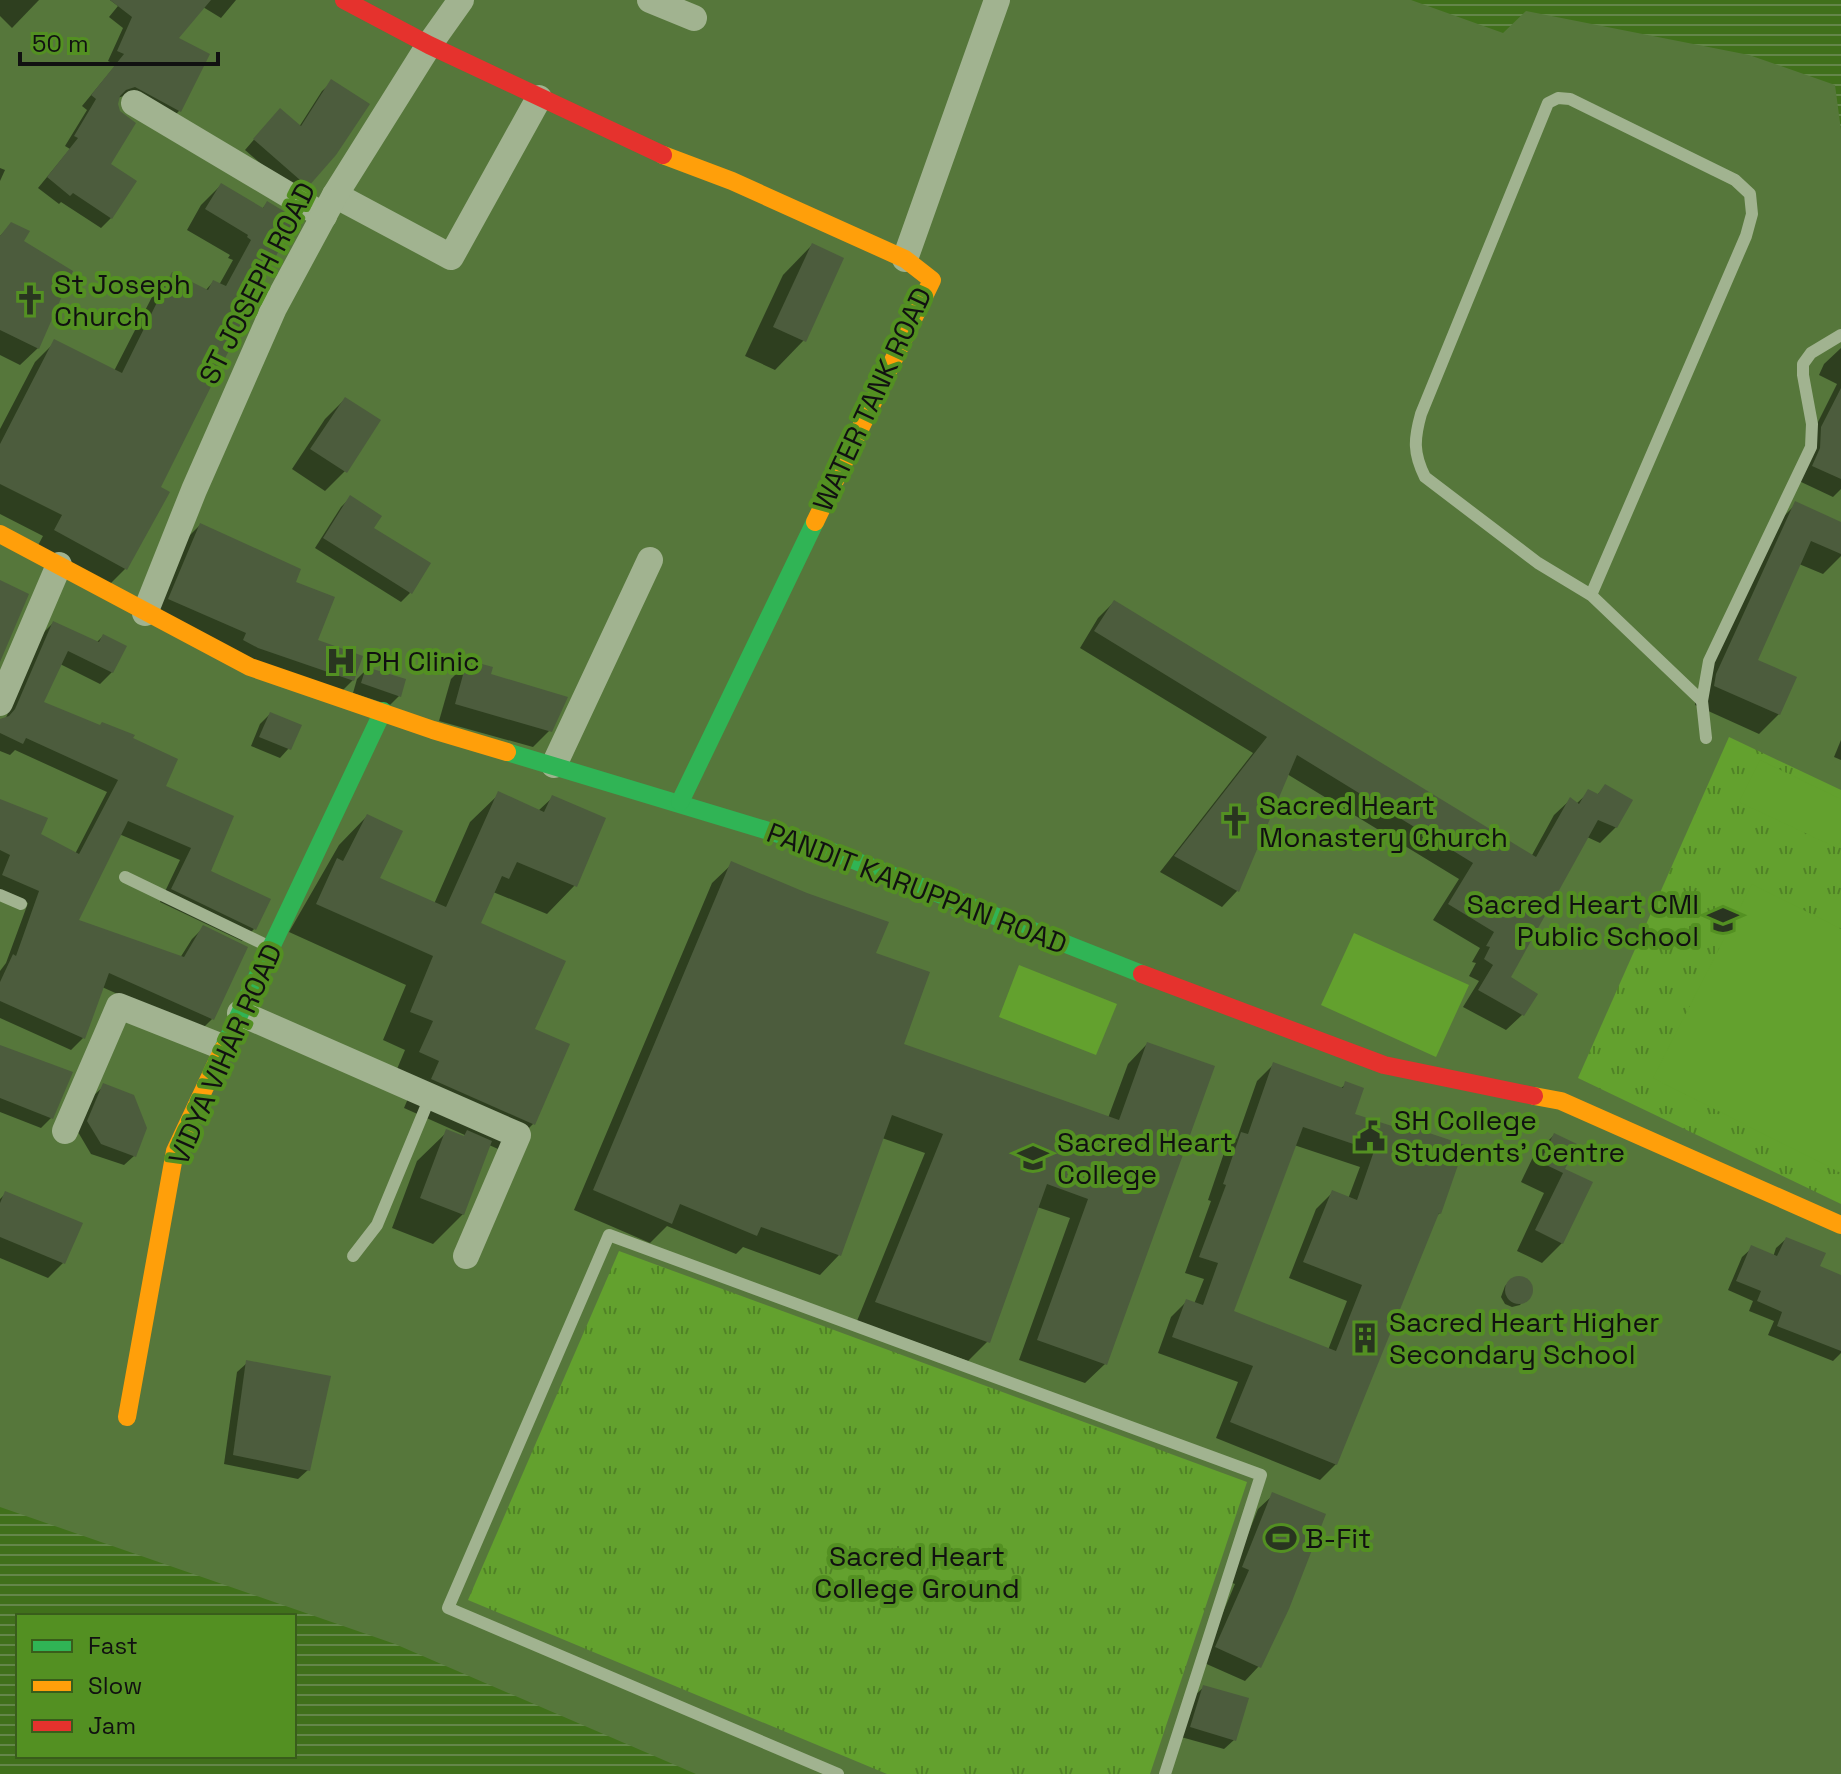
<svg xmlns="http://www.w3.org/2000/svg" width="1841" height="1774" font-family="'Space Grotesk',sans-serif">
  <defs>
    <pattern id="park-tufts" width="24" height="20" patternUnits="userSpaceOnUse" patternTransform="scale(2)"><rect width="24" height="20" fill="#63a12e"/><path d="M3 7l-1-3M5 7V3M7 7l1-3M15 17l-1-3M17 17v-4M19 17l1-3" fill="none" stroke="#508226"/></pattern>
    <pattern id="water-rules" width="6" height="5" patternUnits="userSpaceOnUse" patternTransform="scale(2)"><rect width="6" height="5" fill="#40701b"/><path d="M0 2.5h6" fill="none" stroke="#64864a"/></pattern>
  </defs>
  <rect width="100%" height="100%" fill="#56773b"/>
  <!-- park -->
  <g fill="url(#park-tufts)">
    <path d="M1729 737 1841 790V1204L1578 1078Z"/>
    <path d="M619 1251 1247 1482 1150 1774H887L468 1600Z"/>
  </g>
  <!-- garden -->
  <g fill="#63a12e">
    <path d="M1760 760 1841 799V839L1837 848 1739 802Z"/>
    <path d="M1752 884 1841 929V1173L1653 1078Z"/>
    <path d="M1354 933 1469 985 1436 1057 1321 1005Z"/>
    <path d="M1019 965 1117 1004 1096 1055 999 1017Z"/>
  </g>
  <!-- water -->
  <g fill="url(#water-rules)" fill-rule="evenodd">
    <path d="M1411 0H1841V130L1835 85 1749 55 1526 11 1503 33Z"/>
    <path d="M0 1507 395 1644 696 1774H0ZM18 1616H294V1756H18Z"/>
  </g>
  <!-- shadow -->
  <g fill="#0007" fill-rule="evenodd">
    <path d="M0 0H39L12 28 0 16Z"/>
    <path d="M110 0H236L221 18 203 7 176 39 208 54 179 111 169 121 124 96 117 98 109 165 111 218 101 228 61 202 59 204 38 188 70 149 65 146 87 110 82 106 116 65 108 61 123 28 109 17 118 6Z"/>
    <path d="M332 82 334 154 297 195 245 150 271 120 299 127 322 91Z"/>
    <path d="M0 168 5 170 0 181Z"/>
    <path d="M221 185 262 209 267 203 125 569 105 589 35 551 43 536 0 514V429L35 362 55 342 114 371 153 295 173 275 205 291 213 282 219 285 233 260 228 258 230 255 187 230 201 205Z"/>
    <path d="M11 225 21 242 38 348 20 365 0 355V236Z"/>
    <path d="M812 245 804 340 775 370 745 356 783 275Z"/>
    <path d="M1841 348V489L1833 497 1799 481 1807 444 1837 384 1819 375 1824 364Z"/>
    <path d="M345 399V471L325 491 292 469 325 419Z"/>
    <path d="M350 498 410 593 401 602 315 548 341 507Z"/>
    <path d="M1796 504 1841 524V556L1823 574 1799 564 1755 661 1779 714 1759 734 1695 705 1697 695 1776 524Z"/>
    <path d="M200 525 293 583 316 642 353 680 335 698 151 617 182 543Z"/>
    <path d="M1114 602 1531 857 1554 815 1570 800 1576 804 1589 792 1596 796 1605 787 1616 827 1600 843 1587 837 1509 978 1522 1015 1506 1030 1463 1007 1479 981 1469 976 1476 963 1472 962 1480 948 1433 920 1459 879 1287 774 1237 891 1222 907 1160 872 1253 753 1080 648 1098 618Z"/>
    <path d="M53 623 96 643 103 636 112 672 100 684 60 664 41 703 131 739 163 787 208 872 254 929 242 941 160 902 180 860 119 834 77 921 180 958 192 939 204 927 246 948 212 1019 200 1031 102 987 83 1038 71 1050 0 1018V971L6 963 28 903 0 891V801L38 835 75 854 107 792 15 750 10 755 0 751V723L5 720 41 635Z"/>
    <path d="M468 662 488 675 550 730 533 747 439 721 451 679Z"/>
    <path d="M367 669 399 696 390 705 353 693 357 679Z"/>
    <path d="M270 714 289 748 280 758 251 746 260 724Z"/>
    <path d="M1841 740V760L1834 757Z"/>
    <path d="M499 794 538 811 552 798 575 885 547 914 493 892 478 924 532 1030 533 1124 505 1152 489 1145 463 1214 433 1244 392 1228 417 1161 447 1132 466 1139 467 1136 404 1108 412 1089 392 1081 405 1050 383 1040 406 985 289 932 339 845 367 816 377 879 434 904 470 822Z"/>
    <path d="M732 864 874 955 901 1045 1108 1118 1128 1064 1147 1044 1105 1364 1085 1383 1019 1360 1070 1218 1037 1207 988 1341 968 1361 857 1321 925 1153 882 1138 839 1255 820 1275 743 1247 736 1254 667 1226 650 1243 574 1210 712 883Z"/>
    <path d="M0 1047 70 1073 51 1118 41 1128 0 1112Z"/>
    <path d="M1273 1065 1340 1089 1346 1084 1352 1115 1396 1130 1400 1125 1440 1213 1434 1218 1336 1464 1320 1480 1216 1438 1238 1382 1158 1353 1171 1317 1187 1301 1194 1304 1204 1279 1185 1273 1211 1201 1208 1200 1225 1150 1237 1138 1257 1081ZM1294 1145 1360 1167 1348 1199 1332 1193 1316 1209 1289 1278 1347 1301 1328 1350 1232 1312Z"/>
    <path d="M104 1086 134 1156 124 1165 91 1154 78 1132 94 1095Z"/>
    <path d="M1554 1135 1562 1170 1591 1183 1562 1243 1542 1263 1517 1251 1544 1193 1521 1182 1534 1155Z"/>
    <path d="M6 1193 63 1263 48 1278 0 1258V1199Z"/>
    <path d="M1786 1239 1817 1268 1841 1277V1353L1833 1361 1768 1335 1774 1321 1749 1311 1753 1301 1728 1290 1742 1257 1752 1248 1773 1257 1776 1248Z"/>
    <path d="M1522 1278 1528 1282 1530 1293 1520 1305 1512 1307 1505 1304 1501 1297 1505 1286 1510 1281Z"/>
    <path d="M247 1363 308 1470 298 1479 224 1464 237 1372Z"/>
    <path d="M1273 1495 1259 1666 1245 1681 1202 1662 1235 1584 1229 1582 1258 1509Z"/>
    <path d="M1204 1687 1234 1740 1224 1749 1181 1737 1194 1696Z"/>
  </g>
  <!-- building -->
  <g fill="#4c5c3d" fill-rule="evenodd">
    <path d="M110 0H211L179 38 210 54 181 112 135 87 126 90 120 96 118 104 120 111 136 123 111 164 137 181 112 219 73 193 70 196 47 177 78 138 74 136 96 99 91 95 124 54 117 51 132 17Z"/>
    <path d="M331 79 370 104 336 155 308 187 253 139 280 108 301 126Z"/>
    <path d="M221 183 263 208 267 201 295 218 161 487 170 492 127 570 54 530 62 515 0 484V444L54 339 122 373 172 272 208 290 213 280 226 286 251 240 247 237 248 235 205 209Z"/>
    <path d="M11 222 30 231 24 241 73 271 39 349 0 330V236Z"/>
    <path d="M812 243 844 258 806 342 773 327Z"/>
    <path d="M1841 388V479L1812 466 1820 448 1821 427Z"/>
    <path d="M345 397 381 420 347 473 310 449Z"/>
    <path d="M350 495 382 516 374 528 431 563 412 594 323 538Z"/>
    <path d="M1795 501 1841 522V554L1811 541 1758 660 1797 677 1780 715 1714 686 1716 674Z"/>
    <path d="M200 523 301 569 296 582 335 597 318 640 363 656 354 681 258 648 243 640 246 633 168 599Z"/>
    <path d="M0 580 29 594 0 662Z"/>
    <path d="M1114 600 1536 857 1570 797 1579 804 1588 789 1598 794 1605 784 1633 800 1617 828 1598 820 1511 977 1538 994 1524 1016 1478 990 1493 965 1484 959 1490 947 1486 946 1494 932 1448 904 1473 863 1297 755 1239 892 1174 856 1267 737 1094 631Z"/>
    <path d="M53 621 99 642 103 634 127 646 113 673 68 651 44 702 100 725 102 722 135 735 133 738 178 759 166 786 234 816 211 871 271 899 256 930 171 889 191 848 128 821 79 920 184 957 203 925 248 947 214 1020 109 973 85 1039 0 1001V982L13 954 16 956 39 891 2 875 10 855 0 850V799L48 818 41 834 79 854 118 780 26 738 23 744 0 733V719L9 716 15 709Z"/>
    <path d="M467 660 493 667 491 674 568 697 552 732 455 704Z"/>
    <path d="M366 667 406 679 401 697 361 683Z"/>
    <path d="M270 712 302 725 291 750 259 737Z"/>
    <path d="M498 791 544 812 552 795 606 818 577 887 517 862 509 879 502 876 481 923 566 961 535 1029 570 1044 535 1125 431 1079 439 1061 419 1052 433 1021 410 1012 433 956 316 904 337 858 343 861 367 814 403 831 380 878 446 907Z"/>
    <path d="M731 861 807 893 889 922 876 953 930 972 904 1044 1119 1120 1147 1042 1215 1066 1107 1365 1037 1340 1088 1199 1047 1184 990 1343 875 1302 943 1134 892 1115 841 1256 761 1227 757 1236 680 1204 672 1224 593 1190Z"/>
    <path d="M0 1045 73 1072 53 1119 0 1098Z"/>
    <path d="M1273 1062 1343 1088 1345 1081 1364 1088 1355 1114 1398 1128 1399 1123 1465 1145 1441 1214 1439 1213 1337 1465 1230 1422 1253 1366 1172 1337 1186 1299 1203 1305 1218 1263 1199 1257 1226 1185 1223 1184 1241 1132 1248 1134ZM1303 1127 1374 1151 1357 1200 1332 1190 1303 1262 1362 1285 1336 1351 1234 1311Z"/>
    <path d="M103 1083 134 1095 147 1128 136 1157 101 1144 87 1121Z"/>
    <path d="M446 1129 464 1136 467 1130 492 1141 464 1215 420 1198Z"/>
    <path d="M1554 1133 1577 1144 1565 1169 1593 1182 1563 1244 1535 1230 1563 1173 1540 1162Z"/>
    <path d="M5 1191 83 1223 65 1264 0 1237V1203Z"/>
    <path d="M1786 1237 1826 1253 1820 1266 1841 1275V1351L1777 1326 1782 1312 1757 1301 1761 1291 1736 1281 1751 1245 1777 1256Z"/>
    <circle cx="1519" cy="1290" r="14"/>
    <path d="M246 1360 331 1376 310 1471 233 1455Z"/>
    <path d="M1272 1492 1326 1514 1289 1609 1261 1668 1215 1647 1249 1570 1242 1567Z"/>
    <path d="M1203 1685 1249 1698 1236 1741 1190 1727Z"/>
  </g>
  <g fill="none" stroke-linecap="round" stroke-linejoin="round">
    <!-- lane -->
    <g stroke="#a1b390" stroke-width="12">
      <path d="M1591 595 1746 236 1752 214 1750 194 1735 180 1570 99 1558 98 1548 103 1421 414C1414 439 1413 453 1425 477L1538 563 1591 595 1702 701"/>
      <path d="M1706 738 1702 701 1709 661 1811 447 1812 424 1803 375V364L1811 353 1841 335"/>
      <path d="M125 877 270 947"/>
      <path d="M0 895 21 904"/>
      <path d="M353 1256 377 1225 430 1097"/>
      <path d="M838 1774 448 1608 609 1235 1261 1475 1165 1774"/>
    </g>
    <!-- street -->
    <g stroke="#a1b390" stroke-width="26">
      <path d="M650 0 694 18"/>
      <path d="M134 103 324 216"/>
      <path d="M335 195 451 257 539 98"/>
      <path d="M905 259 997 0"/>
      <path d="M145 613 194 490 274 308 335 195 429 45 461 0"/>
      <path d="M0 703 59 565"/>
      <path d="M554 765 650 560"/>
      <path d="M240 1013 518 1135 466 1256"/>
      <path d="M65 1131 119 1006 225 1048"/>
    </g>
    <!-- fast -->
    <g stroke="#30b455" stroke-width="18">
      <path d="M507 752 815 845 1142 974"/>
      <path d="M680 802 815 522"/>
      <path d="M223 1049 383 711"/>
    </g>
    <!-- slow -->
    <g stroke="#ff9f0a" stroke-width="18">
      <path d="M663 155 732 181 905 259 932 280 815 522"/>
      <path d="M0 534 250 667 433 730 507 752"/>
      <path d="M1534 1096 1561 1101 1841 1225"/>
      <path d="M127 1417 175 1151 223 1049"/>
    </g>
    <!-- jam -->
    <g stroke="#e5322d" stroke-width="18">
      <path d="M344 0 429 45 663 155"/>
      <path d="M1142 974 1384 1065 1534 1096"/>
    </g>
  </g>
  <!-- icons -->
  <defs>
    <g id="church-bare" transform="scale(2.4)"><path d="M-1.2-6h2.4v3.5h3.3v2.4h-3.3V6h-2.4V-.1h-3.3v-2.4h3.3Z" fill="#293520" stroke="#539022" stroke-width="2.5" paint-order="stroke"/></g>
    <g id="hospital-bare" transform="scale(2.4)"><path d="M-5-5h3v3.5h4V-5h3V5h-3V1.5h-4V5h-3Z" fill="#293520" stroke="#539022" stroke-width="2.5" paint-order="stroke"/></g>
    <g id="school-bare" transform="scale(2.4)"><path d="M0-5L7-2L0 1L-7-2ZM-4 1L0 2.5L4 1V4Q0 6-4 4Z" fill="#293520" stroke="#539022" stroke-width="2.5" paint-order="stroke"/></g>
    <g id="civic-bare" transform="scale(2.4)"><path d="M-.6-6.5H3V-4.5H.6V-3L4-1V1h2V6H-6V1h2V-1L-.6-3ZM-1.2 2.5V6h2.4V2.5Z" fill="#293520" stroke="#539022" stroke-width="2.5" paint-order="stroke"/></g>
    <g id="university-bare" transform="scale(2.4)"><path d="M0-5L7-2L0 1L-7-2ZM-4 1L0 2.5L4 1V4Q0 6-4 4Z" fill="#293520" stroke="#539022" stroke-width="2.5" paint-order="stroke"/></g>
    <g id="building-bare" transform="scale(2.4)"><path d="M-4-6H4V6H1V3H-1V6H-4ZM-2.5-4.3h1.7v1.8h-1.7ZM.8-4.3h1.7v1.8H.8ZM-2.5-1h1.7V.8h-1.7ZM.8-1h1.7V.8H.8Z" fill="#293520" stroke="#539022" stroke-width="2.5" paint-order="stroke"/></g>
    <g id="stadium-bare" transform="scale(2.4)"><path d="M0-5a6.5 5 0 1 0 0 10a6.5 5 0 1 0 0-10ZM-3.5-1.8h7v3.6h-7Z" fill="#293520" stroke="#539022" stroke-width="2.5" paint-order="stroke"/></g>
  </defs>
  <g fill-rule="evenodd">
    <use href="#church-bare" x="30" y="300"/>
    <use href="#hospital-bare" x="341" y="661"/>
    <use href="#church-bare" x="1235" y="821"/>
    <use href="#school-bare" x="1723" y="920"/>
    <use href="#civic-bare" x="1370" y="1136"/>
    <use href="#university-bare" x="1033" y="1158"/>
    <use href="#building-bare" x="1365" y="1338"/>
    <use href="#stadium-bare" x="1281" y="1538"/>
  </g>
  <g text-anchor="middle" dominant-baseline="central" stroke-width="8" stroke-linejoin="round" paint-order="stroke">
    <!-- street labels -->
    <g font-size="28" fill="#111" stroke="#539022">
      <text transform="translate(257 283) rotate(-63)">ST JOSEPH ROAD</text>
      <text transform="translate(872 399) rotate(-65)">WATER TANK ROAD</text>
      <text transform="translate(917 888) rotate(21)">PANDIT KARUPPAN ROAD</text>
      <text transform="translate(225 1054) rotate(-66)">VIDYA VIHAR ROAD</text>
    </g>
    <!-- poi labels -->
    <g font-size="28" fill="#111" stroke="#539022" text-anchor="start">
      <text x="54" y="284">St Joseph<tspan x="54" dy="32">Church</tspan></text>
      <text x="365" y="661">PH Clinic</text>
      <text x="1259" y="805">Sacred Heart<tspan x="1259" dy="32">Monastery Church</tspan></text>
      <text x="1699" y="904" text-anchor="end">Sacred Heart CMI<tspan x="1699" dy="32">Public School</tspan></text>
      <text x="1394" y="1120">SH College<tspan x="1394" dy="32">Students' Centre</tspan></text>
      <text x="1057" y="1142">Sacred Heart<tspan x="1057" dy="32">College</tspan></text>
      <text x="1389" y="1322">Sacred Heart Higher<tspan x="1389" dy="32">Secondary School</tspan></text>
      <text x="1305" y="1538">B-Fit</text>
    </g>
    <!-- park labels -->
    <g font-size="28" fill="#111" stroke="#539022">
      <text x="917" y="1556">Sacred Heart<tspan x="917" dy="32">College Ground</tspan></text>
    </g>
  </g>
  <!-- legend -->
  <rect x="16" y="1614" width="280" height="144" fill="#539022" stroke="#395d1b" stroke-width="2"/>
  <rect x="32" y="1640" width="40" height="12" fill="#30b455" stroke="#395d1b" stroke-width="2"/>
  <text x="88" y="1654" font-size="24" fill="#111111">Fast</text>
  <rect x="32" y="1680" width="40" height="12" fill="#ff9f0a" stroke="#395d1b" stroke-width="2"/>
  <text x="88" y="1694" font-size="24" fill="#111111">Slow</text>
  <rect x="32" y="1720" width="40" height="12" fill="#e5322d" stroke="#395d1b" stroke-width="2"/>
  <text x="88" y="1734" font-size="24" fill="#111111">Jam</text>
  <!-- scale -->
  <path d="M20 52v12h198v-12" fill="none" stroke="#111111" stroke-width="4"/>
  <text x="32" y="52" font-size="24" fill="#111111" stroke="#539022" stroke-width="6" paint-order="stroke">50 m</text>
</svg>
